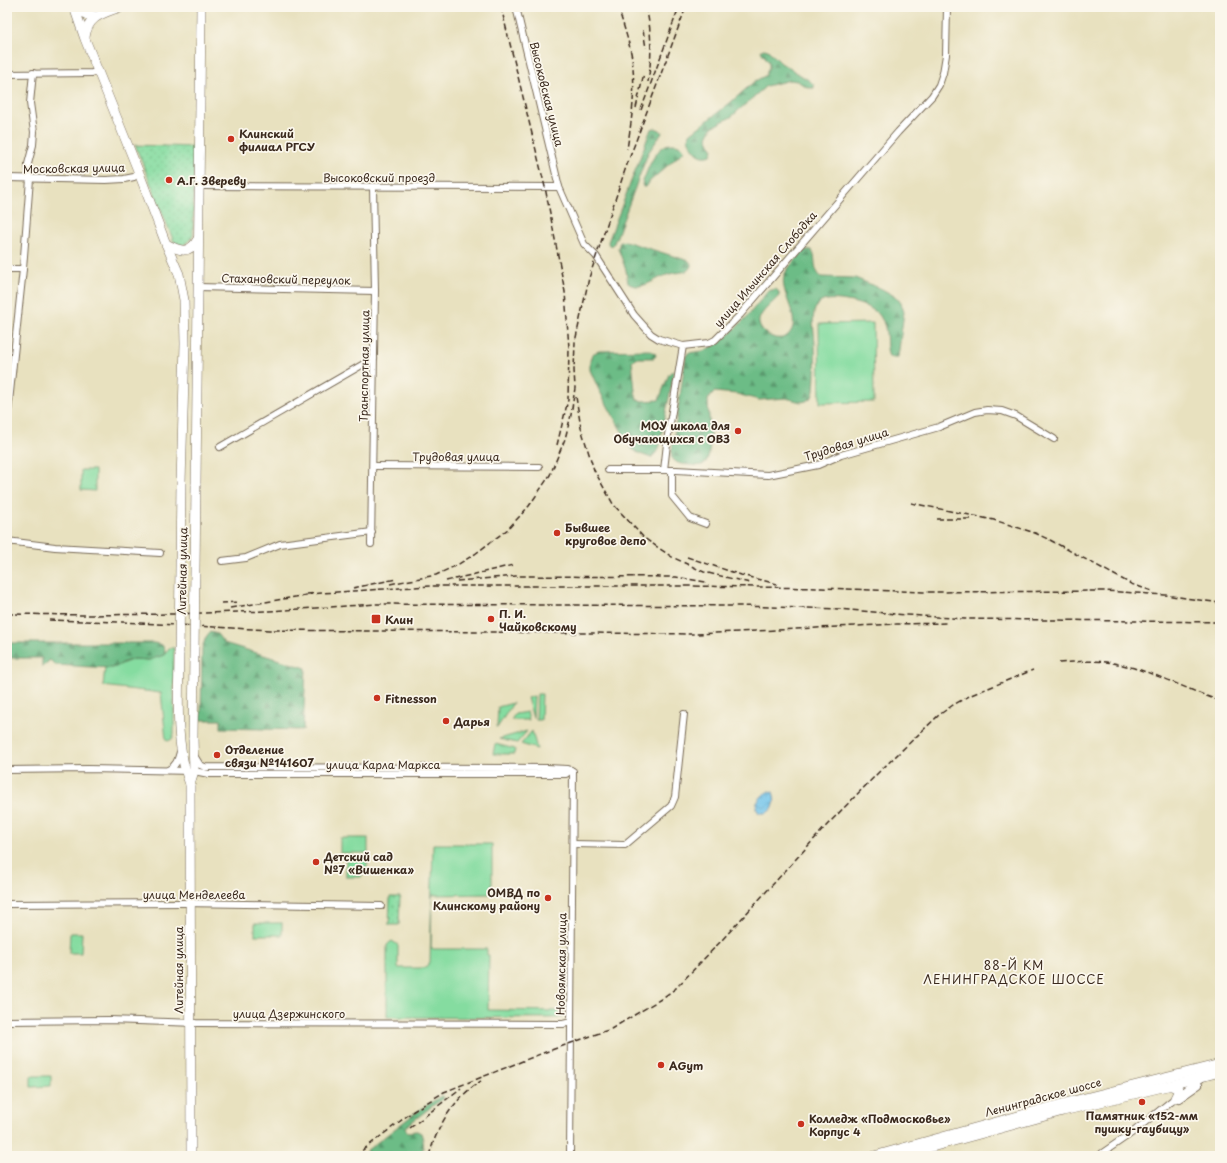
<svg xmlns="http://www.w3.org/2000/svg" width="1227" height="1163" font-family="'Playpen Sans',sans-serif">
  <defs>
    <pattern id="forest-firs" width="22" height="20" patternUnits="userSpaceOnUse"><rect width="22" height="20" fill="#6cbc86"/><path d="M5 1l3.5 6h-7zM16 11l3.5 6h-7z" fill="#5a996d"/></pattern>
    <pattern id="park-dots" width="8" height="8" patternUnits="userSpaceOnUse"><rect width="8" height="8" fill="#85dca0"/><path d="M2 2h.1M6 6h.1" fill="none" stroke="#74bd89" stroke-width="1.8" stroke-linecap="round"/></pattern>
    <pattern id="water-waves" width="16" height="10" patternUnits="userSpaceOnUse"><rect width="16" height="10" fill="#6ec3eb"/><path d="M0 5q4-4 8 0t8 0" fill="none" stroke="#5c9fbe"/></pattern>
  </defs>
  <rect width="100%" height="100%" fill="#fbf7ec"/>
  <filter id="ink" filterUnits="userSpaceOnUse"><feTurbulence type="fractalNoise" baseFrequency=".025" numOctaves="2"/><feDisplacementMap in="SourceGraphic" scale="8" xChannelSelector="R" yChannelSelector="G"/><feConvolveMatrix kernelMatrix="1 2 1 2 8 2 1 2 1" color-interpolation-filters="sRGB"/></filter>
  <filter id="wash" filterUnits="userSpaceOnUse"><feTurbulence type="fractalNoise" baseFrequency=".012" numOctaves="4" result="noise"/><feDisplacementMap in="SourceGraphic" scale="16" xChannelSelector="R" yChannelSelector="G"/><feGaussianBlur stdDeviation="0.9" result="paint"/><feColorMatrix in="noise" values="0 0 0 0 0 0 0 0 0 0 0 0 0 0 0 0 0 1.4 0 .05"/><feComposite in="paint" operator="in"/></filter>
  <g filter="url(#wash)">
    <rect width="100%" height="100%" fill="#e8e1bf"/>
    <!-- green -->
    <g fill="#85dca0" stroke="#60835f">
      <path d="M873 323 874 402 820 403 819 324Z"/>
      <path d="M81 470H95V491L81 490Z"/>
      <path d="M169 648H174V734L172 739 168 741 166 740 161 693 103 686 105 667 111 668 134 659 149 660 164 655Z"/>
      <path d="M537 694H542L541 720H536Z"/>
      <path d="M534 696 533 718 527 698Z"/>
      <path d="M513 703 497 728 498 707Z"/>
      <path d="M527 712 529 720H511L515 714Z"/>
      <path d="M527 731 517 743 499 739Z"/>
      <path d="M532 731 537 749 521 744Z"/>
      <path d="M495 744 515 749 514 754H493Z"/>
      <rect x="340" y="838" width="28" height="15"/>
      <path d="M433 844H492V894L432 895 431 949H487V955H489L488 1010 563 1011 564 1013 562 1017 558 1018 387 1017V945L389 943 392 941 398 945V968H425L430 962Z"/>
      <rect x="255" y="923" width="27" height="12"/>
      <path d="M70 933H82L81 953H69Z"/>
      <path d="M31 1076H51V1086L31 1087Z"/>
    </g>
    <!-- forest -->
    <g fill="url(#forest-firs)" stroke="#547352">
      <path d="M764 49 768 50 781 63 810 81 814 85V88H809L797 81 790 80 766 86 731 117 712 127 707 137 713 150 711 155C699 160 693 149 688 139L690 134 730 103 755 81 765 76 769 68V62L762 53 761 50Z"/>
      <path d="M655 128 660 130 662 133 648 153 617 236 613 245 609 246 608 242 651 129Z"/>
      <path d="M676 144 681 146 684 150 683 152 650 181 646 187H643L642 184C647 171 653 152 666 145 668 144 673 144 676 144Z"/>
      <path d="M625 241 689 261 691 264C691 267 690 268 688 270 684 273 675 272 670 274 658 277 651 284 640 286 636 286 632 286 628 283L626 270 618 248 620 242Z"/>
      <path d="M805 250H811C818 257 811 267 821 277L855 278 882 289 896 297 901 303 904 312 898 357 894 358 889 357C884 343 890 331 880 316 873 305 836 296 823 301 820 302 817 306 815 309 811 320 815 334 815 346 816 361 815 376 814 391L812 397 806 401 801 402 786 398 759 400 737 394 714 392 710 396 708 400C708 414 714 453 705 463 701 467 694 465 689 465 681 464 675 464 671 456L686 356 688 353 703 351 720 343 746 318 768 291 776 289 779 292V296C773 303 761 311 759 320 757 333 779 344 788 335 804 320 779 294 784 276 787 267 799 257 805 250Z"/>
      <path d="M649 350 655 353 656 356 654 358H635L632 361 635 391 637 400 643 401 659 400 669 374 672 371 674 373 659 446 656 453 651 458 638 453 631 448 599 390 590 370V361L592 354 599 351Z"/>
      <path d="M210 632 217 634 224 643 306 668 303 730 221 728V720H201L202 648 206 637Z"/>
      <path d="M7 643H154L162 645 165 650 164 655 149 660 134 659 124 662 116 667 111 668 55 665 50 660 42 667V658H7Z"/>
      <path d="M441 1096H442L443 1098 405 1127 407 1132 417 1131 421 1133C424 1142 426 1150 417 1156H366L365 1154 366 1151 414 1114Z"/>
    </g>
    <!-- park -->
    <g fill="url(#park-dots)" stroke="#60835f">
      <path d="M135 145 194 147 193 235C188 243 182 249 174 242Z"/>
      <path d="M346 858H368L367 867 361 877H346Z"/>
      <path d="M390 897H400L399 925H389Z"/>
    </g>
    <!-- water -->
    <path fill="url(#water-waves)" stroke="#547684" d="M769 791 773 792C776 800 775 809 766 813H759L756 808C756 801 762 795 769 791Z"/>
  </g>
  <g filter="url(#ink)">
    <g fill="none" stroke-linecap="round" stroke-linejoin="round">
      <!-- minor casing -->
      <g stroke="#786a56" stroke-width="8">
        <g id="minor">
          <path d="M516 7 559 187 584 244 596 256 634 315 651 334 659 339 683 346 709 343 715 340 740 315 898 132 932 96 939 85 943 73 946 55 947 7"/>
          <path d="M7 74 92 73 98 71"/>
          <path d="M7 178 106 180 124 179 134 177 139 173"/>
          <path d="M199 186 559 187"/>
          <path d="M7 269H23"/>
          <path d="M198 287 375 291"/>
          <path d="M7 421 23 269 30 179 28 164 33 145 34 132 30 103 33 73"/>
          <path d="M220 447 374 358"/>
          <path d="M373 466 539 467"/>
          <path d="M608 470H676L768 475 818 465 841 455 939 427 975 412 987 410 1002 411 1016 416 1054 439"/>
          <path d="M664 470 668 435 683 346"/>
          <path d="M672 470V496L690 518 706 524"/>
          <path d="M7 541 55 547 160 553"/>
          <path d="M371 544 375 291 373 187"/>
          <path d="M222 561 246 558 280 544 372 532"/>
          <path d="M195 757 200 765 205 767 547 768 567 769 573 771 570 1156"/>
          <path d="M7 770 88 769 194 771 209 774H566L571 770"/>
          <path d="M168 770C176 766 178 760 180 752"/>
          <path d="M573 844 625 845 671 806 675 797 684 714"/>
          <path d="M7 904 183 903 381 906"/>
          <path d="M7 1021 109 1020 196 1023 563 1024 571 1022"/>
          <path d="M1179 1099 1199 1085"/>
          <path d="M1098 1156 1133 1132 1186 1089 1201 1079"/>
        </g>
      </g>
      <!-- highway casing -->
      <g stroke="#786a56" stroke-width="10">
        <g id="highway">
          <path d="M74 7 85 39 139 173 166 244 179 274 184 300 185 344 181 482"/>
          <path d="M74 7 87 15 97 16"/>
          <path d="M85 37C88 16 102 14 120 7"/>
          <path d="M166 244C180 251 189 255 198 239"/>
          <path d="M196 485 201 7"/>
          <path d="M179 653C179 695 174 743 190 784"/>
          <path d="M1167 1086H1172L1178 1089V1092L1175 1098"/>
          <path d="M191 1156 190 784 194 771 193 738"/>
          <path d="M874 1156 1061 1104 1220 1064"/>
          <path d="M899 1156 1063 1111 1167 1086 1220 1072"/>
        </g>
      </g>
      <!-- minor -->
      <use href="#minor" stroke="#fff" stroke-width="6"/>
      <!-- highway -->
      <use href="#highway" stroke="#fff" stroke-width="9"/>
      <!-- rail -->
      <g stroke="#3b2a1e" stroke-width="1.5" stroke-dasharray="6 3" stroke-linecap="butt">
        <path d="M501 7 545 187 565 292 569 348 568 400 557 445"/>
        <path d="M618 7C623 24 629 41 632 58 636 89 632 119 627 149"/>
        <path d="M646 7C652 32 652 58 648 82"/>
        <path d="M643 30 646 48"/>
        <path d="M636 108 644 73"/>
        <path d="M641 110 679 7"/>
        <path d="M576 397 581 428 594 470 613 504 644 538 672 557 704 572 750 583"/>
        <path d="M911 503 994 520 1035 533 1050 540 1131 584 1152 591"/>
        <path d="M937 519H971"/>
        <path d="M687 557 741 575 777 584"/>
        <path d="M446 581 513 565"/>
        <path d="M457 581 516 576 676 577 706 582"/>
        <path d="M390 584 436 575 457 565 475 554 508 529 529 506 550 475 565 439 571 415 575 388 574 370 575 342 589 278 625 170 686 7"/>
        <path d="M353 588 396 579"/>
        <path d="M307 594 430 586H691L822 588 923 592 1105 591 1165 595 1220 603"/>
        <path d="M221 603 239 602"/>
        <path d="M230 608 312 594"/>
        <path d="M7 614 88 615 171 614 269 611 377 604 739 606 839 609 907 615 965 619 1220 622"/>
        <path d="M49 620 122 622 269 630 696 634 897 624 948 623"/>
        <path d="M1059 663C1074 662 1091 660 1106 662 1145 667 1183 688 1220 701"/>
        <path d="M410 1128 461 1088"/>
        <path d="M355 1156 412 1112 444 1092 543 1053 611 1029 661 999 675 989 722 940 828 824 880 771 939 715 953 705 971 695 1033 670"/>
        <path d="M429 1156C437 1126 454 1098 481 1081"/>
      </g>
      <!-- highway-bridge casing -->
      <g stroke="#786a56" stroke-width="10" stroke-linecap="butt">
        <g id="highway-bridge">
          <path d="M179 653 181 482"/>
          <path d="M193 738 196 485"/>
        </g>
      </g>
      <!-- highway-bridge -->
      <use href="#highway-bridge" stroke="#fff" stroke-width="9"/>
    </g>
  </g>
  <!-- markers -->
  <g fill="#c8321e" stroke="#fbf7ec" stroke-width="1.5">
    <circle cx="231" cy="139" r="4"/>
    <circle cx="169" cy="180" r="4"/>
    <circle cx="738" cy="431" r="4"/>
    <circle cx="557" cy="533" r="4"/>
    <rect x="371" y="614" width="10" height="10" rx="2"/>
    <circle cx="491" cy="619" r="4"/>
    <circle cx="377" cy="698" r="4"/>
    <circle cx="446" cy="721" r="4"/>
    <circle cx="217" cy="755" r="4"/>
    <circle cx="316" cy="862" r="4"/>
    <circle cx="548" cy="898" r="4"/>
    <circle cx="661" cy="1065" r="4"/>
    <circle cx="1142" cy="1102" r="4"/>
    <circle cx="801" cy="1124" r="4"/>
  </g>
  <g text-anchor="middle" dominant-baseline="central" stroke-width="3.5" stroke-linejoin="round" paint-order="stroke">
    <!-- street labels -->
    <g font-size="11" fill="#3b2a1e" stroke="#fbf7ec">
      <text transform="translate(547 94) rotate(76)">Высоковская улица</text>
      <text transform="translate(74 168) rotate(-1)">Московская улица</text>
      <text x="379" y="177">Высоковский проезд</text>
      <text transform="translate(765 269) rotate(-49)">улица Ильинская Слободка</text>
      <text transform="translate(286 279) rotate(1)">Стахановский переулок</text>
      <text transform="translate(364 366) rotate(-89)">Транспортная улица</text>
      <text transform="translate(846 444) rotate(-17)">Трудовая улица</text>
      <text x="456" y="456">Трудовая улица</text>
      <text transform="translate(182 571) rotate(-89)">Литейная улица</text>
      <text x="383" y="764">улица Карла Маркса</text>
      <text x="194" y="894">улица Менделеева</text>
      <text transform="translate(561 964) rotate(-89)">Новоямская улица</text>
      <text transform="translate(178 970) rotate(-90)">Литейная улица</text>
      <text x="289" y="1013">улица Дзержинского</text>
      <text transform="translate(1043 1097) rotate(-15)">Ленинградское шоссе</text>
    </g>
    <!-- poi labels -->
    <g font-size="11" font-weight="bold" fill="#3b2a1e" stroke="#fbf7ec" text-anchor="start">
      <text x="239" y="133">Клинский<tspan x="239" dy="13">филиал РГСУ</tspan></text>
      <text x="177" y="180">А.Г. Звереву</text>
      <text x="730" y="425" text-anchor="end">МОУ школа для<tspan x="730" dy="13">Обучающихся с ОВЗ</tspan></text>
      <text x="565" y="527">Бывшее<tspan x="565" dy="13">круговое депо</tspan></text>
      <text x="499" y="613">П. И.<tspan x="499" dy="13">Чайковскому</tspan></text>
      <text x="385" y="619">Клин</text>
      <text x="385" y="698">Fitnesson</text>
      <text x="454" y="721">Дарья</text>
      <text x="225" y="749">Отделение<tspan x="225" dy="13">связи №141607</tspan></text>
      <text x="324" y="856">Детский сад<tspan x="324" dy="13">№7 «Вишенка»</tspan></text>
      <text x="540" y="892" text-anchor="end">ОМВД по<tspan x="540" dy="13">Клинскому району</tspan></text>
      <text x="669" y="1065">AGym</text>
      <text x="1142" y="1115" text-anchor="middle">Памятник «152-мм<tspan x="1142" dy="13">пушку-гаубицу»</tspan></text>
      <text x="809" y="1118">Колледж «Подмосковье»<tspan x="809" dy="13">Корпус 4</tspan></text>
    </g>
    <!-- neighbourhood labels -->
    <g font-size="12" letter-spacing="1" fill="#3b2a1e" stroke="#fbf7ec">
      <text x="1014" y="965">88-Й КМ<tspan x="1014" dy="14">ЛЕНИНГРАДСКОЕ ШОССЕ</tspan></text>
    </g>
  </g>
  <!-- margin -->
  <rect width="1227" height="1163" fill="none" stroke="#fbf7ec" stroke-width="24"/>
</svg>
